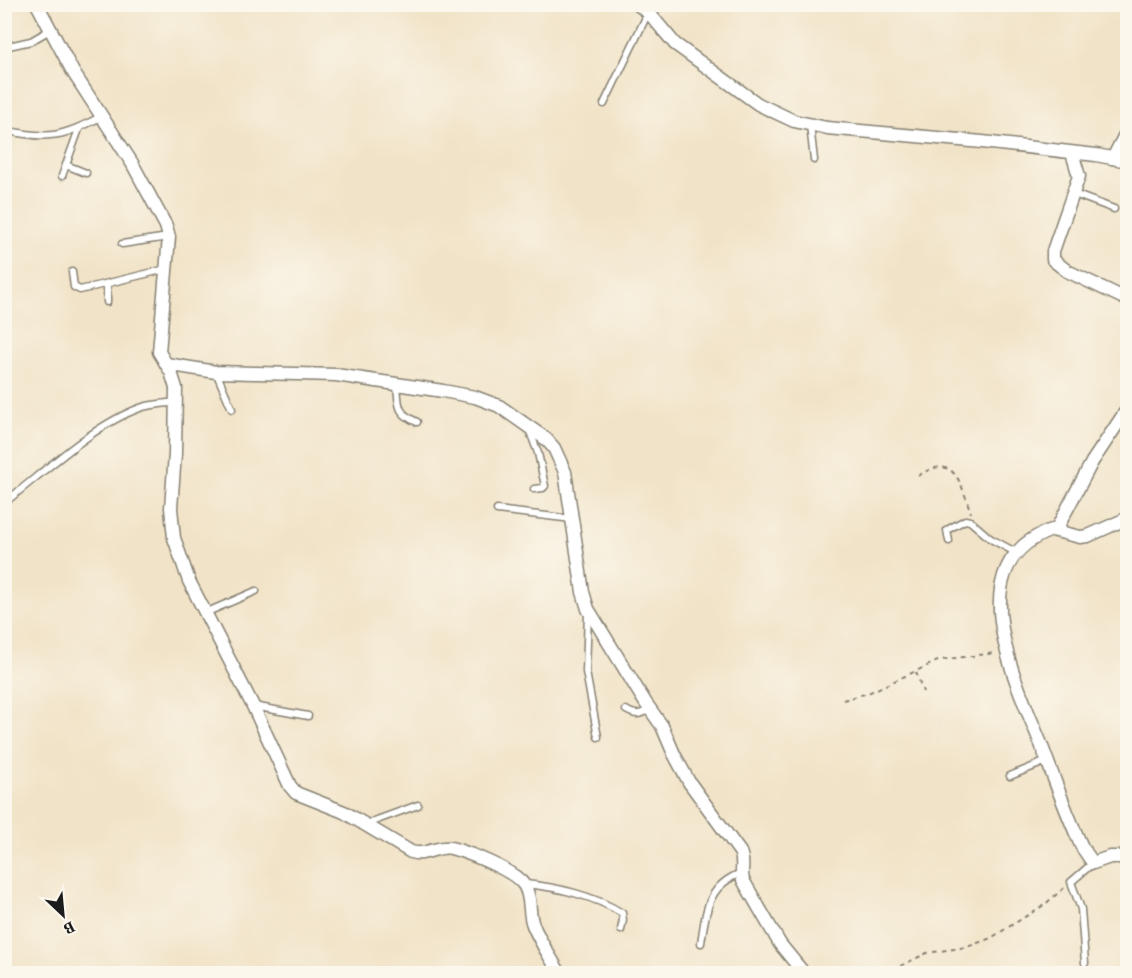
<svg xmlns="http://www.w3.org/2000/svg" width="1132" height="978" font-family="'EB Garamond',serif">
  <rect width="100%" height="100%" fill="#fbf7ec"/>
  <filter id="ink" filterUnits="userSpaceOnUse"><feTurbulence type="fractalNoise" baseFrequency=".0167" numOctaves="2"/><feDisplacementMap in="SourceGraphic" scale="12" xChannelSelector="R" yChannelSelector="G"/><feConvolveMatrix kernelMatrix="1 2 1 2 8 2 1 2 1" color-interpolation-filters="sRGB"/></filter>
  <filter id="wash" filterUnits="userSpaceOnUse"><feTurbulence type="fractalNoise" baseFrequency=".008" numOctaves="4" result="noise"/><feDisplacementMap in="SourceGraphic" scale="24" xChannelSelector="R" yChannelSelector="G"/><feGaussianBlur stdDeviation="1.35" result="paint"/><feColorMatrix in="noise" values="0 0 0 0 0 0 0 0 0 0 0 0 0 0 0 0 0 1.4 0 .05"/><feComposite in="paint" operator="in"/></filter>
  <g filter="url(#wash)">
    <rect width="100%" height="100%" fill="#f1e3c7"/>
  </g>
  <g filter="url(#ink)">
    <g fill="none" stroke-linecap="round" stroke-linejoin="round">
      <!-- lane casing -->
      <g stroke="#868072" stroke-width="9">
        <g id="lane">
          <path d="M4 47 31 41 50 30"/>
          <path d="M604 104 648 13"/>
          <path d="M810 125 814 160"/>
          <path d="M4 130C48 140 64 137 102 116"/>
          <path d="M66 165 86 173"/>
          <path d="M62 176 79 129"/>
          <path d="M1074 194 1114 209"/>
          <path d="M122 244 168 237"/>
          <path d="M72 272 74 287 80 290 166 269"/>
          <path d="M107 302V284"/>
          <path d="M216 372 232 409"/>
          <path d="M397 385C399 405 396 413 417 422"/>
          <path d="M529 429 538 453 545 486 543 488 534 489"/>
          <path d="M4 503C44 472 93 425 140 408 151 404 164 404 176 402"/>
          <path d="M497 510 572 519"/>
          <path d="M949 541 947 530 965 520 970 521 991 539 1017 553"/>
          <path d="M588 612 586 672 598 737"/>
          <path d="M205 613 256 591"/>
          <path d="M253 706 308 716"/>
          <path d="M626 710C636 716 640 715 650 709"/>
          <path d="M1010 776 1047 761"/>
          <path d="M366 824 418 805"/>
          <path d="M525 884C557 887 595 896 622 913L623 920 621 930"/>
          <path d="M701 943C706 911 707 886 741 873"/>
          <path d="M1085 963 1081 909 1071 882 1093 863"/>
        </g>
      </g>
      <!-- street casing -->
      <g stroke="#868072" stroke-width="15">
        <g id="street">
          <path d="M37 4 73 72 132 163 166 226 169 237 159 352 171 372 176 388 175 454 171 508 174 538 189 581 253 706 290 786 296 793 344 812 411 852C425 857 437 845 451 848 469 853 514 870 524 885 532 897 528 913 533 925 540 942 551 958 560 974"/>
          <path d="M637 4 649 13 675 44 758 104 794 121 827 128 982 142 1096 155 1128 161"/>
          <path d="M1072 153 1079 176 1053 251V260L1067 271 1128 300"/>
          <path d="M1113 158 1128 129"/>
          <path d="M166 364 216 372 336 375 443 391 475 397 499 406 546 439 554 448 565 472 583 592 588 609 645 702 662 726 674 754 689 782 740 852C745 862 740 871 743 880L780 944 802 971 801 974"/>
          <path d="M1128 518 1088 536 1080 537 1052 530C957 563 1016 682 1041 744 1054 778 1066 813 1082 847L1093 863 1110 857H1128"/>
          <path d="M1056 530 1092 462 1128 408"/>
        </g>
      </g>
      <!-- path -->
      <g stroke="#868072" stroke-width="2" stroke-dasharray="4.5 4.5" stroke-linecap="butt">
        <path d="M918 476C956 451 961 485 971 513"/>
        <path d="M916 672 923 692"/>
        <path d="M843 700 868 693 940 660 995 653"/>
        <path d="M884 974 927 953 967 947 991 938 1044 905 1064 888"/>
      </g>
      <!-- lane -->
      <use href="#lane" stroke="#fff" stroke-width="6"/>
      <!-- street -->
      <use href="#street" stroke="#fff" stroke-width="12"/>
    </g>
  </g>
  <!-- margin -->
  <rect width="1132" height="978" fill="none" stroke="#fbf7ec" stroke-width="24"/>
  <!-- north arrow -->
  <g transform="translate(63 915) rotate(154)" stroke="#fbf7ec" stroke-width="4.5" paint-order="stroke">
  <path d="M0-4.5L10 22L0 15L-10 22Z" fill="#1c1c1c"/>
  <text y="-9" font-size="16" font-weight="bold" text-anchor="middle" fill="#1c1c1c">B</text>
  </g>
</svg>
